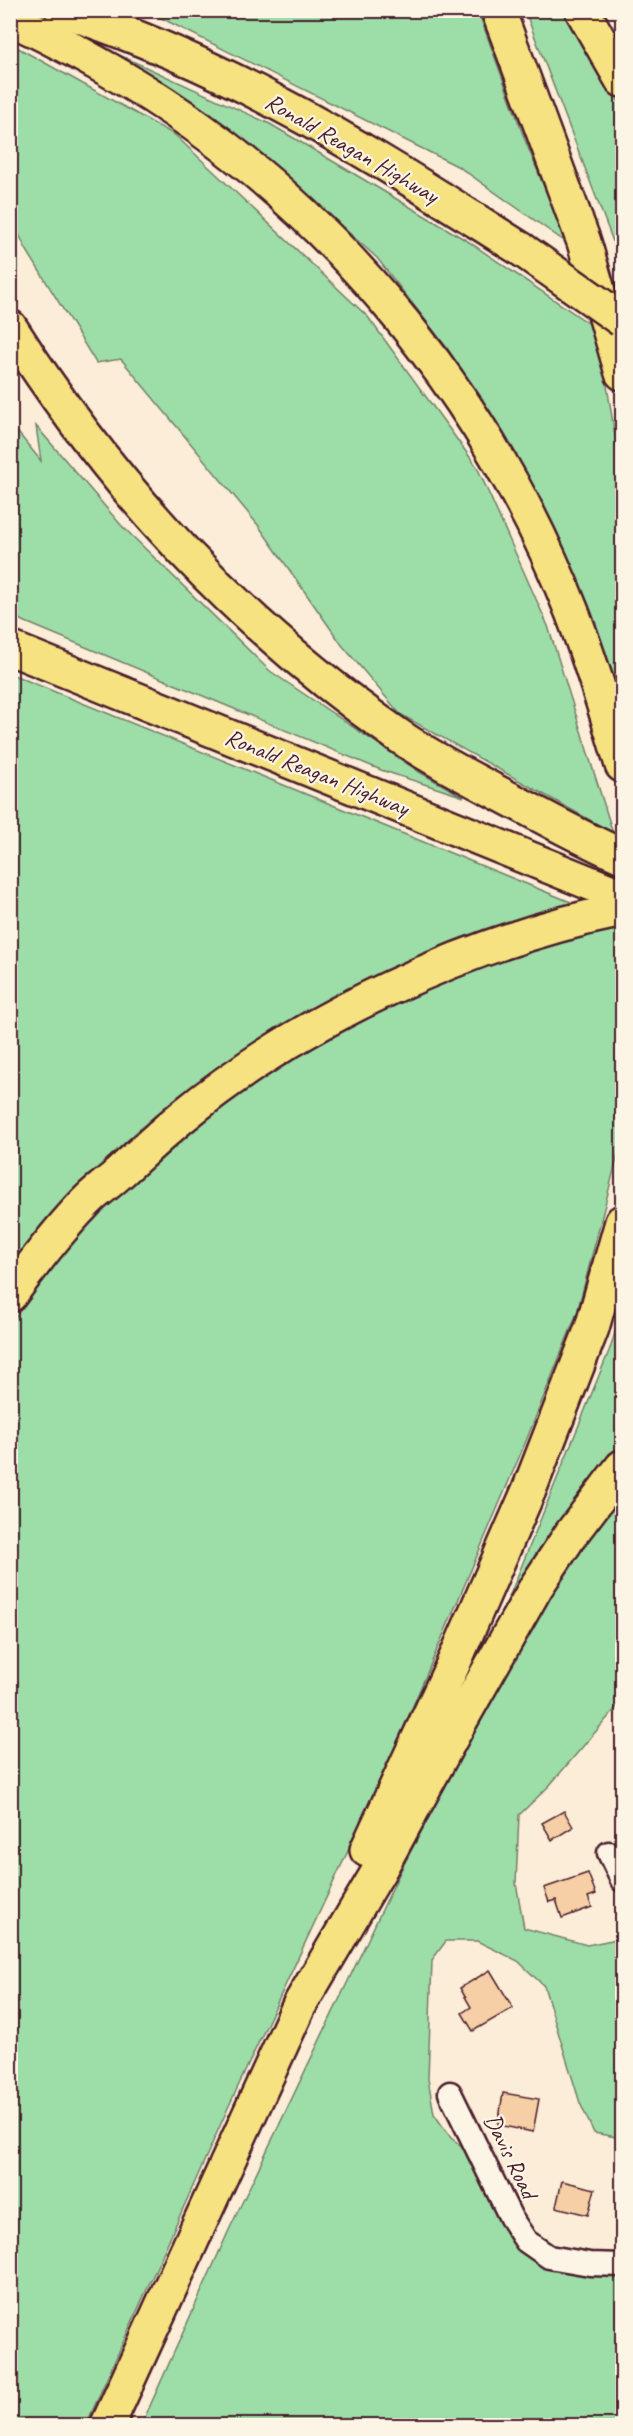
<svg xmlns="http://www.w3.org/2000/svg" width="633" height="2436" font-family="Caveat,sans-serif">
  <rect width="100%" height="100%" fill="#fbedd8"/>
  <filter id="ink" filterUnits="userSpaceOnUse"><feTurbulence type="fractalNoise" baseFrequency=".0167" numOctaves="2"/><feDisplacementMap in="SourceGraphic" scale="12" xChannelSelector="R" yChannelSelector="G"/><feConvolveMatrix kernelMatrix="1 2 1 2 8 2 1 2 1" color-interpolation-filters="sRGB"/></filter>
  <g filter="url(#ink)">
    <!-- green -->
    <g fill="#9ddea8" stroke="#747e6a" stroke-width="1.5">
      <path d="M147 11H478L525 140 567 243 459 167Z"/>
      <path d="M525 11H568L622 107V265Z"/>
      <path d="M11 44 175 135 368 317 477 467 548 626 613 833 400 714 342 645 258 525 121 359 96 363 26 249 11 218Z"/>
      <path d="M117 54 270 124 469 242 591 325 601 348 622 480V722L595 624 567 559 523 466 447 348 377 258 257 150Z"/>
      <path d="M11 424 41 461 36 426 121 525 270 671 421 773 464 797 381 770 11 616Z"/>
      <path d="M11 674 578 905 448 945 390 969 259 1044 11 1275Z"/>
      <path d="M622 923V1139L577 1313 526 1441 383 1776 228 2108 86 2425H11L10 1324 92 1216 227 1096 331 1029 451 971Z"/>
      <path d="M622 1308V1450L575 1506 498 1624 611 1346Z"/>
      <path d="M622 1491V1701L549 1786 519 1815 516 1883 524 1928 587 1945 622 1938V2138L594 2133 580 2103 544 1986 518 1961 477 1941H446L432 1960 428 2079 434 2114 451 2138 472 2154 510 2233 622 2272V2425L141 2426 229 2230 403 1866 519 1646 582 1542Z"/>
    </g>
    <!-- building -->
    <g fill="#f7cfa6" stroke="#4a1f2b" stroke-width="1.5">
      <path d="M564 1811 573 1827 552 1840 542 1823Z"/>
      <path d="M588 1873 596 1894 588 1897 592 1907 562 1918 556 1900 549 1902 544 1888Z"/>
      <path d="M490 1970 513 2008 473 2031 462 2013 471 2007 460 1988Z"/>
      <path d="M503 2093 539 2099 533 2132 498 2125Z"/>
      <path d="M562 2181 595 2189 588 2215 556 2207Z"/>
    </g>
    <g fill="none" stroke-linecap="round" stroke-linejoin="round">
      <!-- street casing -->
      <g stroke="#4a1f2b" stroke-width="27">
        <g id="street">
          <path d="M609 1853 622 1880"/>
          <path d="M450 2093 511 2218 526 2241 549 2257 590 2264 622 2265"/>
        </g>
      </g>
      <!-- highway casing -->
      <g stroke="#4a1f2b" stroke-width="38">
        <g id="highway">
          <path d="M62 10C138 36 213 68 283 106 365 149 443 200 521 249"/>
          <path d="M498 10 584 242 622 373"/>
          <path d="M582 10 622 80"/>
          <path d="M10 19C44 33 77 52 109 70 319 190 484 387 572 612 591 662 607 714 622 765"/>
          <path d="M10 327C114 491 240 625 399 736 437 762 480 783 521 805 554 823 588 841 622 856"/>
          <path d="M10 648 622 896"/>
          <path d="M10 1295C34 1263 58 1231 85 1203 94 1193 106 1185 116 1176 138 1156 160 1135 183 1116 302 1018 472 940 622 910"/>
          <path d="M367 1850 455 1660 529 1490 592 1328 622 1222"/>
          <path d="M107 2426 299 2006 380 1869 462 1718 536 1587 571 1534 622 1467"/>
        </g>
      </g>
      <!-- street -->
      <use href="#street" stroke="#fcf5e5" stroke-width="22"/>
      <!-- highway -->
      <use href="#highway" stroke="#f7e281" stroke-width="33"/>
      <!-- highway-bridge casing -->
      <g stroke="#4a1f2b" stroke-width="38" stroke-linecap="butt">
        <path id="highway-bridge" d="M521 249 622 320"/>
      </g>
      <!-- highway-bridge -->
      <use href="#highway-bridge" stroke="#f7e281" stroke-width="33"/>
    </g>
  </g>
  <g text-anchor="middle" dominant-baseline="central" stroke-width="4.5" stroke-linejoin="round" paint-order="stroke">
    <!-- street labels -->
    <g font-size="24" fill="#4a1f2b" stroke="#fcf5e5">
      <text transform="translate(352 148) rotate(30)">Ronald Reagan Highway</text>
      <text transform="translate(317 772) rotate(22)">Ronald Reagan Highway</text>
      <text transform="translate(511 2156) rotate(64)">Davis Road</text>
    </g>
  </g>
  <!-- margin -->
  <rect width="633" height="2436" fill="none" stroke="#fcf5e5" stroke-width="36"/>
  <rect x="18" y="18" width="597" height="2400" fill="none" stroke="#4a1f2b" stroke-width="2" filter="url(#ink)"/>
</svg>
